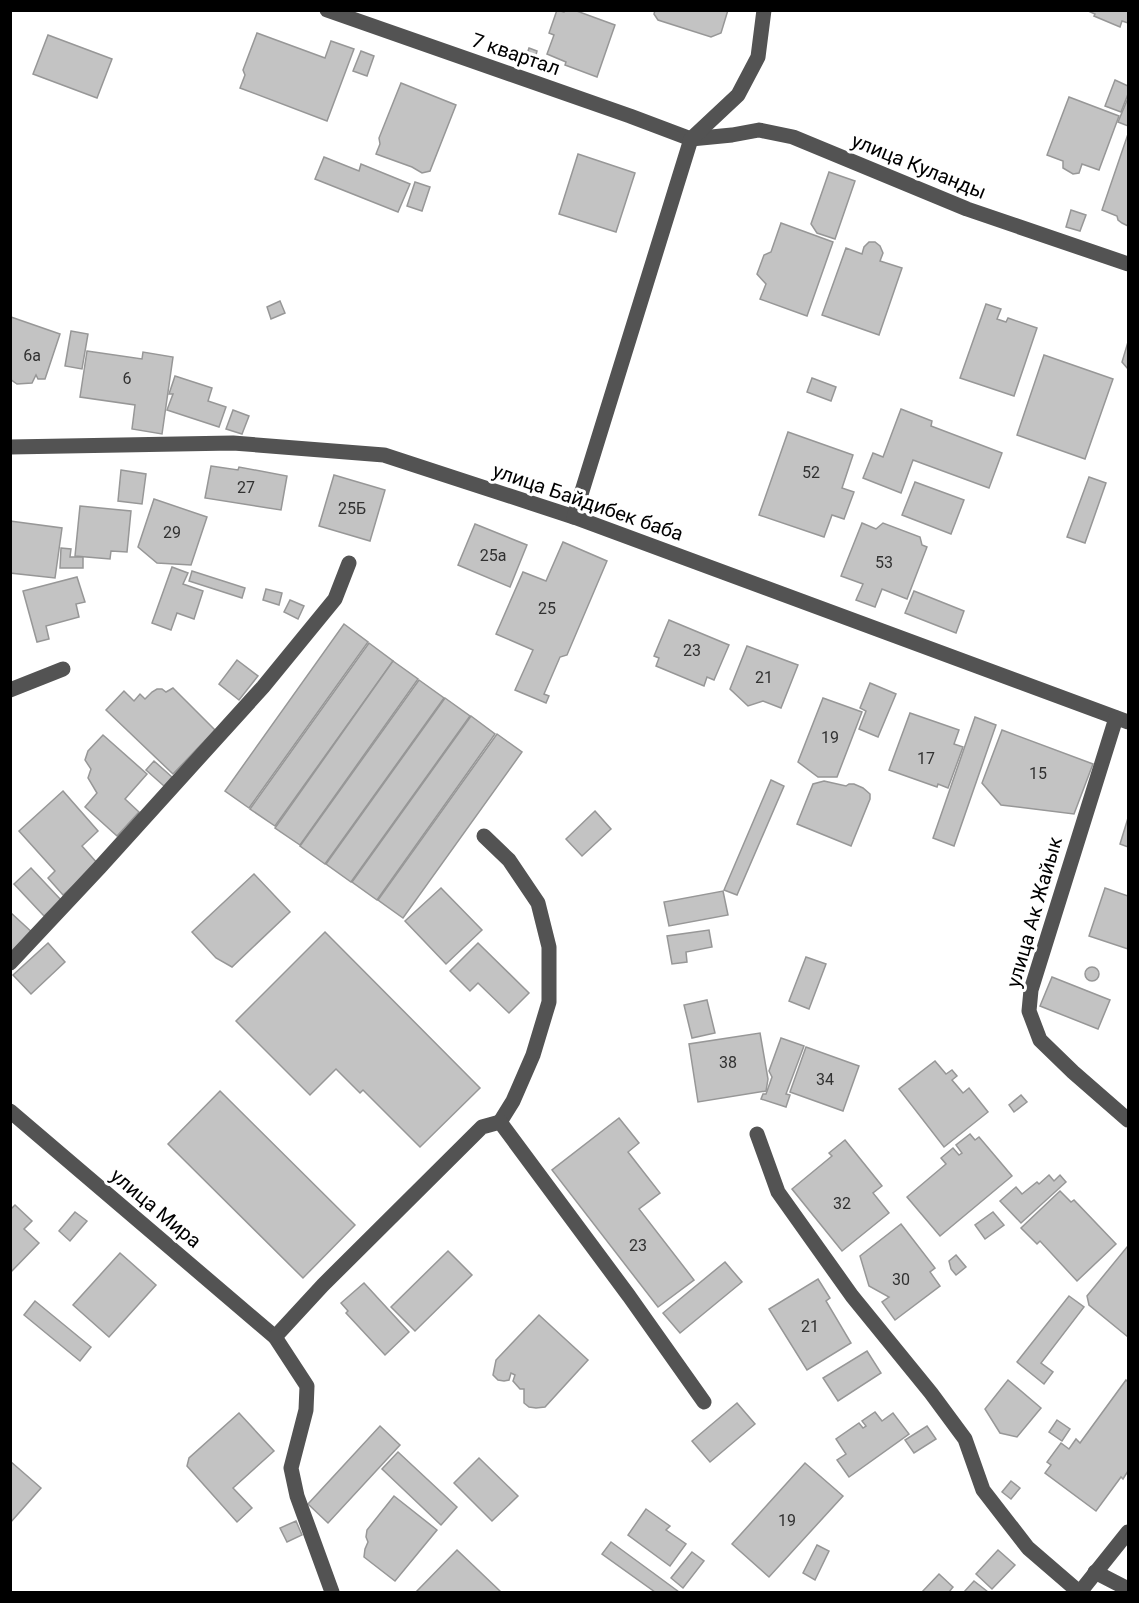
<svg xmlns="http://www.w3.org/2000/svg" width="1139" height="1603" font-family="Roboto,sans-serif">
  <rect width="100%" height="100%" fill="#fff"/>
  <!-- building -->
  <g fill="#c3c3c3" stroke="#979797" stroke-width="1.5">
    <path d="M557 10 564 12 565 10H574L615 25 597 77 565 65 566 62 547 54 554 35 549 33Z"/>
    <path d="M655 10H728L721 33 711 37 658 20 654 14Z"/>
    <path d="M1086 10H1128V23L1122 21 1120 27 1094 16 1095 14Z"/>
    <path d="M257 33 325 58 331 41 354 49 327 121 240 88 245 75 243 70Z"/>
    <path d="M48 35 112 59 97 98 33 74Z"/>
    <path d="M529 48 537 51 534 63 525 60Z"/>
    <path d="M361 51 374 56 367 76 353 71Z"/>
    <path d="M1115 80 1128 86V94L1121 112 1105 106Z"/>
    <path d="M401 83 456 105 430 171 422 173 412 167 376 154 380 144 379 138Z"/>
    <path d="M1069 97 1119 116 1099 170 1082 164 1079 173 1073 174 1063 168V161L1047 155Z"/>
    <path d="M1128 98V126L1118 122Z"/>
    <path d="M1128 134V226L1122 223 1118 220 1117 216 1102 210Z"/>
    <path d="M578 154 635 173 616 232 559 214Z"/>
    <path d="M324 157 359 171 361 164 410 184 398 212 315 179Z"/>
    <path d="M829 172 855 181 835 239 817 233 811 224Z"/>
    <path d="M415 182 430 187 422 211 407 206Z"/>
    <path d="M1071 210 1086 215 1080 231 1066 227Z"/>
    <path d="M781 223 833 242 807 316 760 299 766 284 757 274 764 255 771 252Z"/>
    <path d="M869 242H875L880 246 883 253 880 261 902 268 879 335 822 315 846 248 862 254 864 247Z"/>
    <path d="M280 301 285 313 271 319 267 307Z"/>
    <path d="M986 304 1001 309 997 319 1006 322 1008 318 1037 328 1014 396 960 378Z"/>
    <path d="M11 317 60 334 45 379H38L36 375 32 383 17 384 10 379Z"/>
    <path d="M71 331 88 334 82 369 65 366Z"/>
    <path d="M1128 342V369L1122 362Z"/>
    <path d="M87 351 142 359 143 352 173 357 162 434 132 429 135 405 80 397Z"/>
    <path d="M1044 355 1113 379 1085 459 1017 435Z"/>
    <path d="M175 376 212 388 208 401 226 407 219 427 167 410 173 394H169Z"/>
    <path d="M812 378 836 387 831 401 807 392Z"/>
    <path d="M901 409 932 421 931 426 1002 453 989 488 913 460 901 493 863 478 873 453 883 457Z"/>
    <path d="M233 410 249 416 242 434 226 429Z"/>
    <path d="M788 432 853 455 842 488 854 492 844 519 832 515 824 537 759 515Z"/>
    <path d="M211 466 238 470 239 467 287 476 281 510 205 498Z"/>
    <path d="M121 470 146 474 142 504 118 501Z"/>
    <path d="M334 475 385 490 370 541 319 526Z"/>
    <path d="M1089 477 1106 483 1085 543 1067 537Z"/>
    <path d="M915 482 964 500 951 534 902 515Z"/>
    <path d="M154 499 207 517 191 565 157 563 138 547Z"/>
    <path d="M80 506 131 511 127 552 111 551 110 559 75 556Z"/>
    <path d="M10 521 62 528 55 578 10 573Z"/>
    <path d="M862 523 876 529 883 523 920 537 922 545 927 547 907 599 882 589 875 607 856 600 863 584 841 576Z"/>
    <path d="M475 524 527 545 510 587 458 565Z"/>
    <path d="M563 542 607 561 567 655 560 657 544 694 549 696 546 703 515 690 533 650 496 634 523 572 546 581Z"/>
    <path d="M61 548 71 549 70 557H83V568H60Z"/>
    <path d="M172 567 188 573 183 584 203 591 194 619 177 613 171 630 152 623Z"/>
    <path d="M192 571 245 588 242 598 189 581Z"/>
    <path d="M77 577 85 602 76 604 79 617 46 626 49 639 37 642 23 591Z"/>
    <path d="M266 589 282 593 279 605 263 600Z"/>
    <path d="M914 591 964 611 956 633 905 613Z"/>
    <path d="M290 600 304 606 298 619 284 612Z"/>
    <path d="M669 620 729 645 714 680 707 677 704 686 656 666 659 658 654 656Z"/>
    <path d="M344 624 368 642 249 808 225 791Z"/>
    <path d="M369 643 393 661 275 826 250 809Z"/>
    <path d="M747 646 798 665 781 708 763 701 748 706 730 689Z"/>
    <path d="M237 660 258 676 239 700 219 684Z"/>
    <path d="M393 661 418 679 300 845 275 828Z"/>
    <path d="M419 680 444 698 325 864 300 846Z"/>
    <path d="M870 683 896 694 878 737 859 729 866 711 860 708Z"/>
    <path d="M173 688 215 730 173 774 106 710 124 691 134 701 140 694 145 699 152 692 157 689H162L166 692Z"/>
    <path d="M445 698 470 716 351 882 326 864Z"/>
    <path d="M823 698 862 712 837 777H818L798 762Z"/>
    <path d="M910 713 959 730 954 744 963 747 948 788 938 784 937 787 889 770Z"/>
    <path d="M471 716 495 734 377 900 352 882Z"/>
    <path d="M975 717 996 725 954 846 933 838Z"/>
    <path d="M1002 730 1093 764 1074 814 1001 805 982 783Z"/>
    <path d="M497 734 522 752 403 918 378 900Z"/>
    <path d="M103 735 147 774 125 799 139 812 117 836 85 807 97 793 88 778 91 769 85 760 88 751Z"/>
    <path d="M154 761 172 777 164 786 146 770Z"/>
    <path d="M771 780 784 786 737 895 724 890Z"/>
    <path d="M824 781 846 786 849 784H854L863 788 870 794V799L851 846 797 824 813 784Z"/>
    <path d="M63 791 98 831 82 846 98 864 63 895 48 878 55 871 19 831Z"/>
    <path d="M595 811 611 829 582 856 566 839Z"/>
    <path d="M1128 818V847L1120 844Z"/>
    <path d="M31 868 61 900 44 916 14 884Z"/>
    <path d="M254 874 290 912 232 967 216 958 192 932Z"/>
    <path d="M441 888 482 930 446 964 405 921Z"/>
    <path d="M1105 888 1128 896V949L1089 936Z"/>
    <path d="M723 891 728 915 669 926 664 902Z"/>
    <path d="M10 912 35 935 10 962Z"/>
    <path d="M709 930 712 947 686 952 687 962 672 964 667 936Z"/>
    <path d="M325 932 480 1088 420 1147 363 1090 360 1093 336 1069 310 1095 236 1021Z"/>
    <path d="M48 943 65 962 31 994 13 975Z"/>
    <path d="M478 943 529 993 509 1013 478 983 470 991 450 971Z"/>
    <path d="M806 957 826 964 809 1009 789 1001Z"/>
    <circle cx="1092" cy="974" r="7"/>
    <path d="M1052 977 1110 1000 1098 1029 1040 1006Z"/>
    <path d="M707 1000 715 1033 692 1038 684 1005Z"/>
    <path d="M760 1033 768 1079 766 1091 698 1102 689 1044Z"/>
    <path d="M781 1038 804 1046 786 1094 790 1095 786 1107 761 1099 763 1094H766L772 1077 769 1071Z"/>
    <path d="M806 1047 859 1066 843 1111 790 1092Z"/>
    <path d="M935 1061 946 1074 952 1070 957 1076 952 1080 963 1093 969 1088 988 1112 944 1147 899 1089Z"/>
    <path d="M220 1091 355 1225 303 1278 168 1144Z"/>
    <path d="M1021 1095 1027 1102 1014 1112 1009 1105Z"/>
    <path d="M619 1118 639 1143 628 1152 660 1193 639 1209 694 1280 658 1307 552 1170Z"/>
    <path d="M970 1134 975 1140 979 1137 1012 1176 940 1236 907 1197 946 1164 941 1158 953 1148 959 1155 962 1153 956 1145Z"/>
    <path d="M845 1140 882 1186 873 1193 889 1213 842 1251 792 1189 832 1156 829 1153Z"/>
    <path d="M1049 1175 1054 1181 1060 1175 1066 1182 1021 1223 1000 1201 1016 1187 1022 1194 1037 1182 1039 1184Z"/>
    <path d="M1060 1191 1071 1202 1074 1200 1116 1244 1077 1281 1040 1241 1037 1244 1021 1228Z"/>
    <path d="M15 1205 32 1221 24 1229 39 1243 10 1273V1210Z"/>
    <path d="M75 1212 87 1221 70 1241 59 1231Z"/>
    <path d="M993 1212 1004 1225 985 1239 975 1225Z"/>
    <path d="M901 1224 935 1268 930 1272 940 1286 895 1320 882 1302 889 1297 869 1286 860 1256Z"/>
    <path d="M1127 1247 1128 1248V1337L1089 1305 1087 1296Z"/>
    <path d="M448 1251 472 1275 415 1331 391 1307Z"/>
    <path d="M120 1253 156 1285 109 1337 73 1305Z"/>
    <path d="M956 1255 966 1267 956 1275 951 1269 949 1261Z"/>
    <path d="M725 1262 742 1282 680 1333 663 1313Z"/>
    <path d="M818 1279 830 1298 826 1301 851 1343 807 1370 769 1309Z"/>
    <path d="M364 1283 409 1332 385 1355 346 1313 348 1311 341 1303Z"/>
    <path d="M1069 1296 1084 1307 1041 1363 1053 1372 1044 1384 1017 1362Z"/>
    <path d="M35 1301 91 1347 80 1361 24 1315Z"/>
    <path d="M539 1315 588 1360 545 1407 536 1408 529 1407 524 1403V1389H520L513 1381 515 1375 511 1373 509 1380 504 1381 498 1380 493 1375 496 1360Z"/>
    <path d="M867 1351 881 1373 838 1401 823 1378Z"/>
    <path d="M1008 1380 1041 1408 1017 1437 1000 1433 985 1409Z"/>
    <path d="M1126 1380 1128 1382V1471L1123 1479 1121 1477 1096 1511 1045 1473 1051 1465 1047 1462 1061 1443 1069 1449 1076 1439 1080 1443Z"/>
    <path d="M737 1403 755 1424 710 1462 692 1441Z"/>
    <path d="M875 1412 882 1421 893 1413 909 1434 849 1477 837 1460 846 1454 836 1439 859 1423 863 1428 866 1426 862 1421Z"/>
    <path d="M239 1413 274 1451 233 1488 252 1508 237 1522 187 1466 189 1458Z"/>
    <path d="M1057 1420 1070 1429 1062 1441 1049 1432Z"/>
    <path d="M380 1426 400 1445 328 1523 308 1504Z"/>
    <path d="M927 1426 936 1439 914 1453 905 1440Z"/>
    <path d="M398 1452 457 1507 441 1525 382 1469Z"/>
    <path d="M479 1458 518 1496 492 1521 454 1483Z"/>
    <path d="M10 1461 41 1488 10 1523Z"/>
    <path d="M805 1463 843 1496 769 1577 732 1544Z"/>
    <path d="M1011 1481 1020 1488 1011 1499 1002 1492Z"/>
    <path d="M394 1496 437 1530 395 1581 364 1557 365 1549 368 1542 366 1537 367 1530Z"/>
    <path d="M646 1509 670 1526 666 1530 686 1544 670 1566 628 1535Z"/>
    <path d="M296 1521 302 1535 287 1542 280 1528Z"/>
    <path d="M611 1542 679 1592H655L602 1554Z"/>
    <path d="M817 1545 829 1551 815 1580 803 1573Z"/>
    <path d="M457 1550 501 1592H416Z"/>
    <path d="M998 1550 1015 1565 992 1589 976 1574Z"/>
    <path d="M692 1552 704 1561 683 1588 671 1578Z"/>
    <path d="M939 1574 953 1587 949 1592H950H922Z"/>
    <path d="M974 1581 988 1592H964Z"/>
  </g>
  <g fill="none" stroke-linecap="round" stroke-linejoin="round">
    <!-- minor -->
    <g stroke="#535353" stroke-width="15">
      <path d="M327 10 630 116 691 139 732 135 759 130 793 137 967 209 1128 264"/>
      <path d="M10 447 233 443 384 455 574 517 1128 722"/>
      <path d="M574 517 691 139 738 95 758 57 764 10"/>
      <path d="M10 690 63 669"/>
      <path d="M1116 718 1031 990 1029 1011 1040 1040 1073 1072 1128 1120"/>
      <path d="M484 836 509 860 538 903 549 947V1002L533 1055 513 1101 500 1122"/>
      <path d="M10 963 100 867 263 687 335 599 349 563"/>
      <path d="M10 1111 275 1337 307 1386 306 1410 291 1468 297 1496 332 1592"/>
      <path d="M757 1134 778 1192 852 1296 931 1393 965 1439 983 1490 1028 1548 1079 1592"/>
      <path d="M275 1337 323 1285 482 1127 500 1122 629 1296 704 1402"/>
      <path d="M1095 1572 1128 1589"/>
      <path d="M1080 1592 1128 1532"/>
    </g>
  </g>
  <g text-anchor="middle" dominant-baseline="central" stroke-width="6" stroke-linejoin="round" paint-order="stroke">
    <!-- number labels -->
    <g font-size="16" fill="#313131">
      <text x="32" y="355">6а</text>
      <text x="127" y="378">6</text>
      <text x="811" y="472">52</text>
      <text x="246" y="487">27</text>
      <text x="352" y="508">25Б</text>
      <text x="172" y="532">29</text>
      <text x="493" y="555">25а</text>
      <text x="884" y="562">53</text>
      <text x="547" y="608">25</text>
      <text x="692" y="650">23</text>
      <text x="764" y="677">21</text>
      <text x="830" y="737">19</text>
      <text x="926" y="758">17</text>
      <text x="1038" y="773">15</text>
      <text x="728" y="1062">38</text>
      <text x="825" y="1079">34</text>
      <text x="842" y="1203">32</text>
      <text x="638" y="1245">23</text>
      <text x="901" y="1279">30</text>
      <text x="810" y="1326">21</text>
      <text x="787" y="1520">19</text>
    </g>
    <!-- street labels -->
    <g font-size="20" fill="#000" stroke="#fff">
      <text transform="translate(516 54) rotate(19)">7 квартал</text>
      <text transform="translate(919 166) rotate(22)">улица Куланды</text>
      <text transform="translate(588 502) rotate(19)">улица Байдибек баба</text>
      <text transform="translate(1034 912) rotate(-74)">улица Ак Жайык</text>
      <text transform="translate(156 1208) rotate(40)">улица Мира</text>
    </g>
  </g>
  <!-- border -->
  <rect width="1139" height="1603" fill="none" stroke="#000000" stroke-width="24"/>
</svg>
